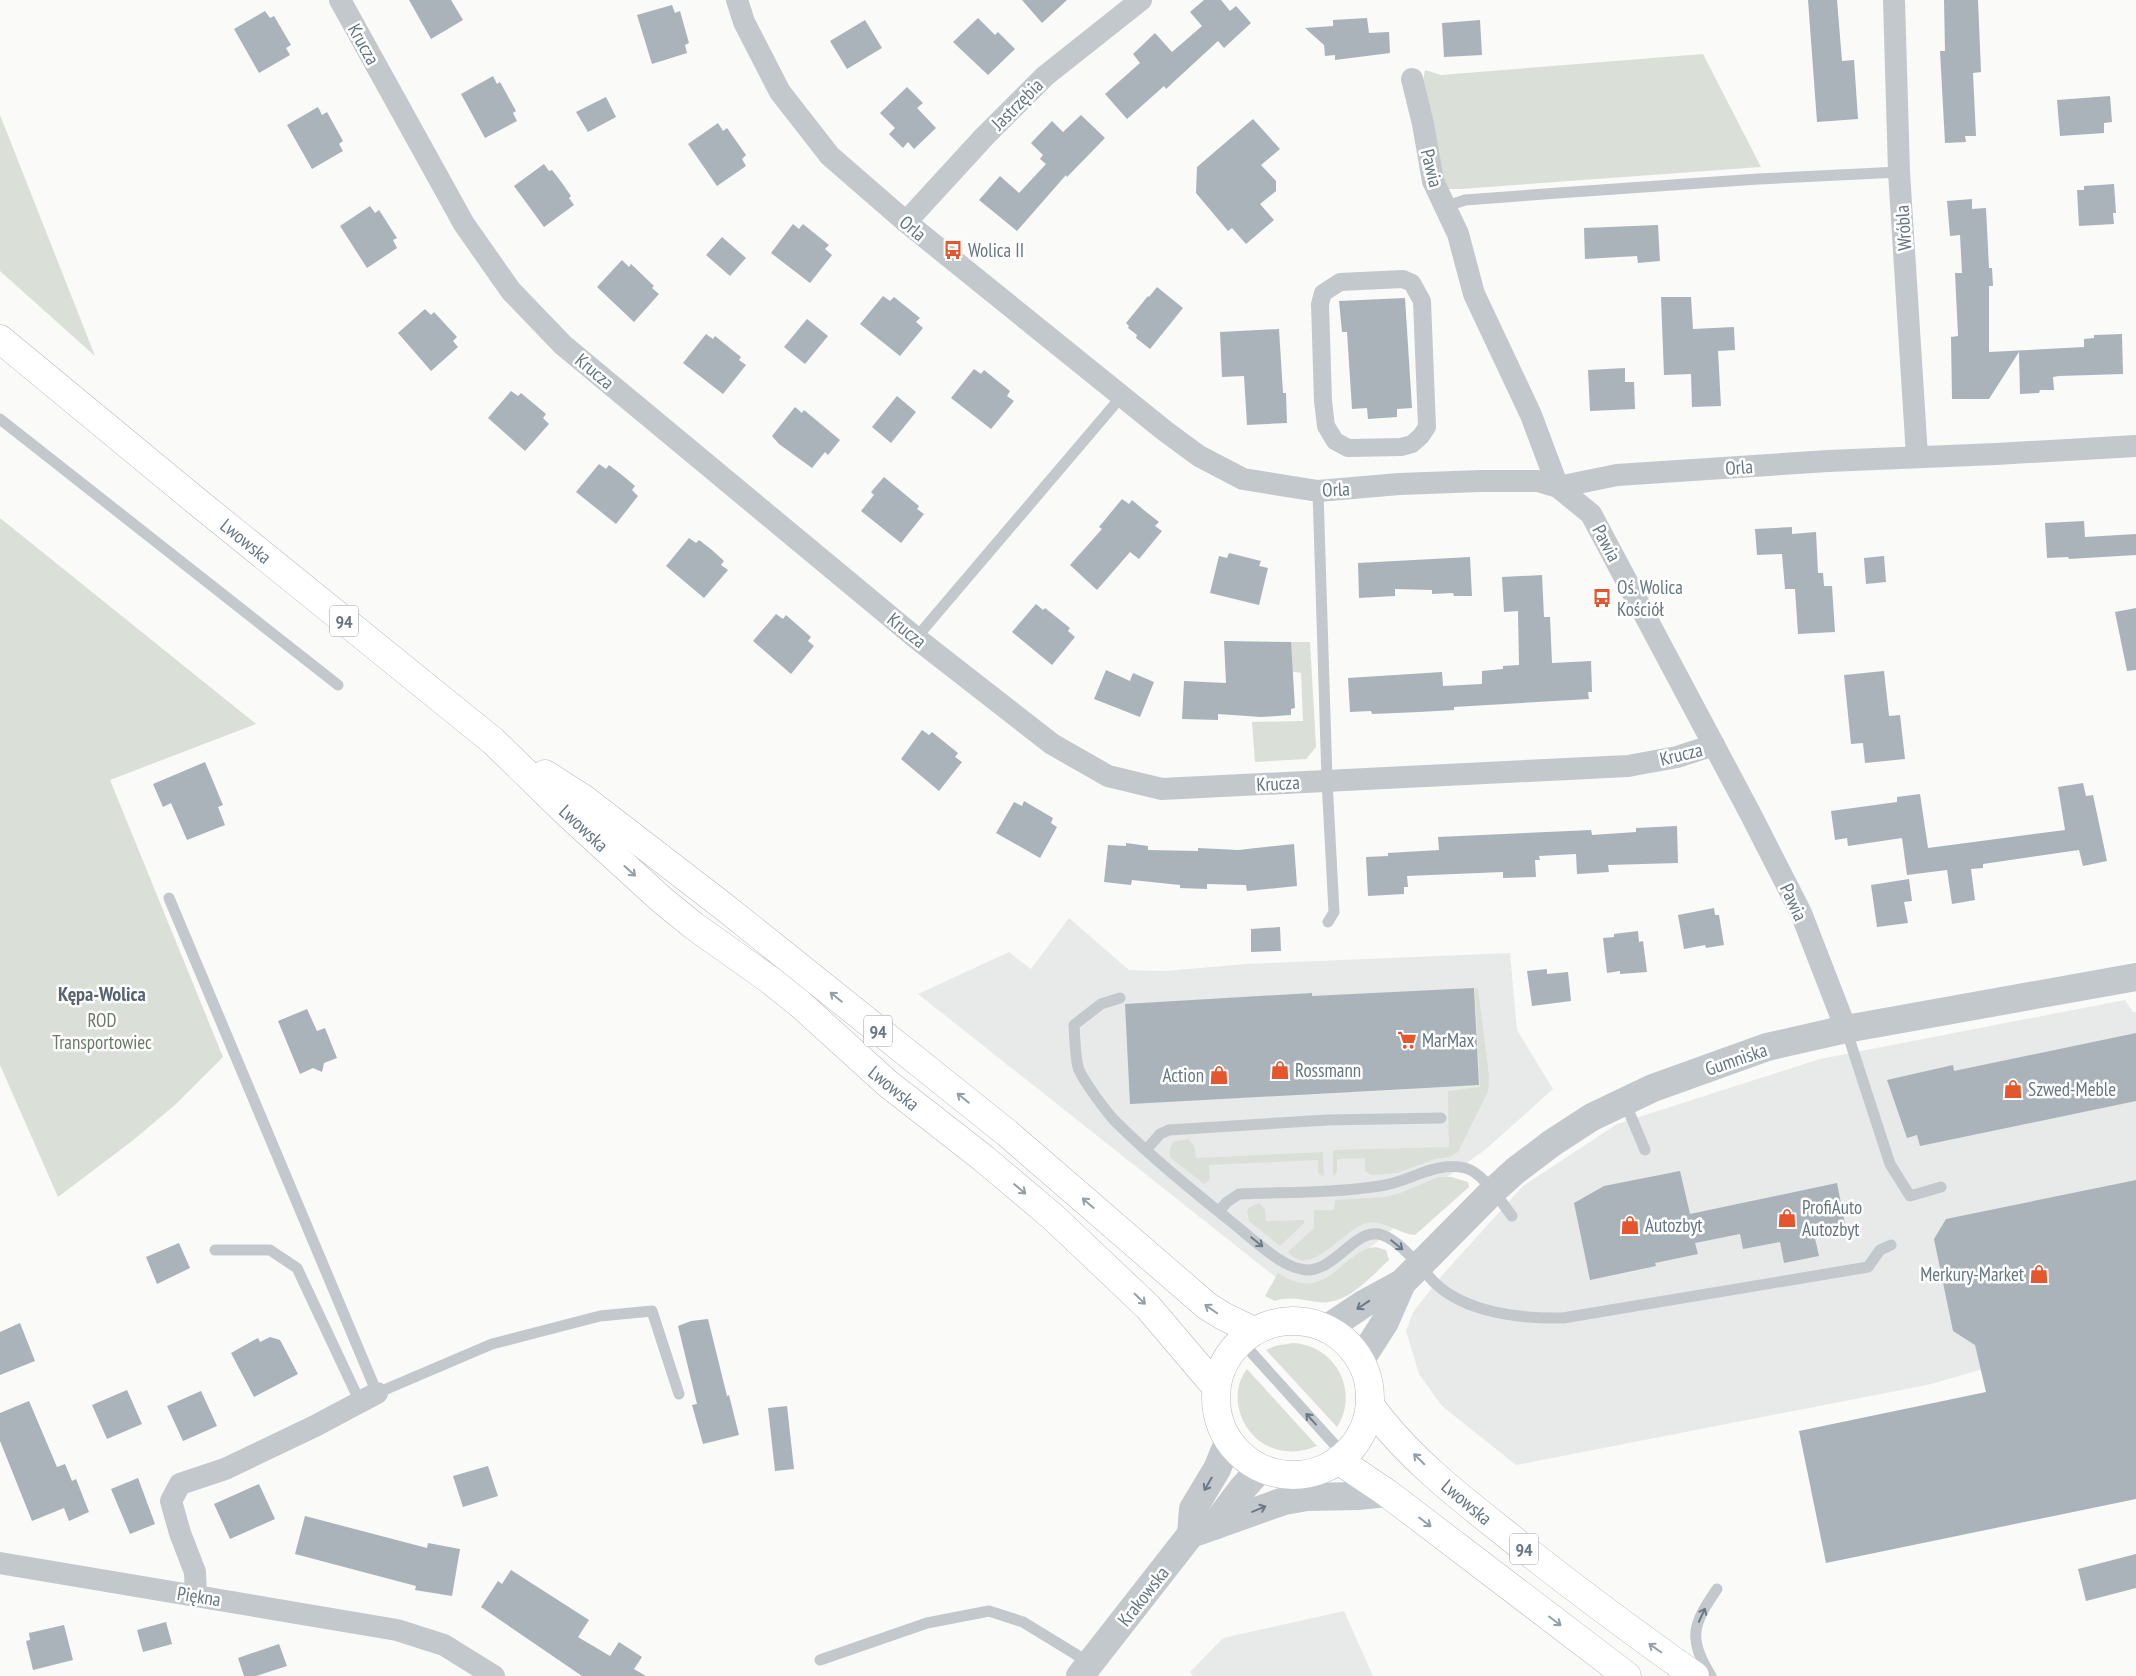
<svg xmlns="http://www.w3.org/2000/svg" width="2136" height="1676" font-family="'PT Sans Narrow',sans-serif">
  <rect width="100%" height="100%" fill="#fafaf8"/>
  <!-- built -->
  <g fill="#e8e9e9">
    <path d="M1069 918 1129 970 1165 971 1246 964 1510 953 1517 1030 1553 1089 1486 1149 1443 1180 1397 1225 1323 1287 1283 1283 918 994 1009 952 1031 969Z"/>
    <path d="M2125 1000 2133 1012H2136V1330L2051 1350 1927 1385 1516 1465 1442 1406 1419 1374 1406 1331 1413 1312 1444 1273 1523 1186 1617 1124 1820 1059Z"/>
    <path d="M1344 1611 1373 1676H1193L1190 1672 1223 1638Z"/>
  </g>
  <!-- green -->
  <g fill="#dadfd7">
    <path d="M1703 54 1761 167 1460 189H1448L1443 186 1422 86 1425 70 1441 75Z"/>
    <path d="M0 115 95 356 0 271Z"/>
    <path d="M0 518 256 724 110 780 223 1057 176 1104 132 1141 58 1197 0 1065Z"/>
    <path d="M1280 642H1310L1316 747 1306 759 1255 762 1252 722 1303 721 1301 673 1279 669Z"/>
    <path d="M1475 988 1478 989 1489 1076 1488 1091 1458 1152 1449 1157 1435 1159 1397 1173 1371 1175 1365 1171V1158L1337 1159V1172L1333 1177V1150L1449 1147 1448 1091 1480 1087Z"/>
    <path d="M1188 1139 1194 1145 1196 1158 1323 1152 1324 1177 1318 1173V1160L1209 1165 1210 1179 1204 1184 1171 1158 1169 1152 1173 1142Z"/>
    <path d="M1438 1177H1451L1468 1182 1469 1187 1415 1235C1398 1234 1385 1220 1367 1223 1344 1227 1312 1280 1288 1252L1314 1228V1210H1334L1335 1200 1385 1197 1398 1194Z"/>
    <path d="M1259 1203 1265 1209 1266 1221 1304 1220V1223L1280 1246 1249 1221 1247 1211 1250 1207Z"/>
    <path d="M1376 1247 1386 1250 1389 1260C1369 1278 1347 1306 1317 1302 1302 1300 1289 1296 1275 1301L1265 1296 1278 1273C1328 1306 1341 1250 1376 1247Z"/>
    <path d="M1293 1343C1335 1345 1360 1391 1337 1427L1266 1350 1275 1346Z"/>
    <path d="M1247 1369 1317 1446C1305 1451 1292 1453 1279 1450 1244 1442 1225 1398 1247 1369Z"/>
  </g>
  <!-- building -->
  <g fill="#aab3b9">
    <path d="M409 0H451L463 20 431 39Z"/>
    <path d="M1022 0H1067L1042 23Z"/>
    <path d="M1204 0H1221L1230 11 1236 6 1251 23 1224 48 1218 41 1166 89 1164 86 1127 119 1105 94 1140 63 1133 54 1155 33 1172 52 1202 26 1190 12Z"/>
    <path d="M1808 0H1837L1842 61 1854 60 1858 119 1817 122Z"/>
    <path d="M1944 0H1978L1981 72 1973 73 1976 136H1965L1966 142 1945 143 1940 51H1945Z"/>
    <path d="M672 5 675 13 680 11 689 43 685 45 687 53 652 64 637 15Z"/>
    <path d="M265 11 270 18 274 16 291 45 286 48 290 55 259 73 234 29Z"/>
    <path d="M978 18 995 35 998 32 1015 49 988 75 953 42Z"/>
    <path d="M1367 18 1369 33 1389 32 1390 53 1335 60V55L1325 56 1324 45 1305 28 1333 26V20Z"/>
    <path d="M865 20 882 48 847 69 830 41Z"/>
    <path d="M1480 20 1482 55 1444 57 1442 23Z"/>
    <path d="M493 76 497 84 500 82 516 111 513 113 517 121 485 138 461 94Z"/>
    <path d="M907 87 923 103 917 108 936 128 914 149 908 142 903 148 889 134 895 128 880 113Z"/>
    <path d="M2110 96 2112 122 2104 123V133L2060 136 2057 100Z"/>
    <path d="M606 97 616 117 588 132 576 112Z"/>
    <path d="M318 107 322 115 327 112 343 141 339 144 343 151 312 169 287 125Z"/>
    <path d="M1081 115 1105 138 1067 177 1066 175 1017 231 979 200 1000 176 1019 193 1046 164 1040 159 1043 155 1031 143 1052 121 1063 132Z"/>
    <path d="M1253 119 1280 149 1261 165 1276 181V191L1260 204 1274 220 1246 244 1232 228 1228 231 1196 193 1197 167Z"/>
    <path d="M718 123 723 131 727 128 746 155 742 159 746 166 717 186 688 144Z"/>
    <path d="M544 164 549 171 552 170 562 183 571 196 569 198 574 205 544 227 514 186Z"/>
    <path d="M2114 184 2116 213H2113L2114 224 2079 226 2077 190H2084V186Z"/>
    <path d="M1972 199V209L1986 208 1989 268H1992L1993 286H1989V352L2084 347V339L2094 338V335L2122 334 2123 374 2059 376 2053 377 2054 390H2040L2039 393 2020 394 2019 352 1989 399H1952L1951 337 1958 336 1955 273H1962L1960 235 1950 236 1947 201Z"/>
    <path d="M370 206 375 213 379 210 397 238 393 240 397 248 367 268 340 226Z"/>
    <path d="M793 224 799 229 803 224 829 245 825 249 832 255 810 283 771 253Z"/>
    <path d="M1658 225 1660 261 1638 263 1637 256 1585 259 1584 228Z"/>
    <path d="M722 237 746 258 730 276 706 255Z"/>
    <path d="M622 260 629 267 631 264 654 286 652 288 659 294 634 322 597 287Z"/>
    <path d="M1157 287 1183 308 1150 349 1136 338 1137 335 1128 328 1129 326 1126 323 1148 296 1149 297Z"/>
    <path d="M883 296 890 301 894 297 920 318 916 322 923 328 900 356 860 324Z"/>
    <path d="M1661 297H1691L1693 329 1734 327 1735 350 1718 351 1721 406 1692 407 1691 374 1664 375Z"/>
    <path d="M1405 298 1412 408 1397 409V417L1368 419 1367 408 1352 409 1347 332H1342L1339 301Z"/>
    <path d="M425 309 431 315 434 312 457 337 453 341 458 347 431 371 398 333Z"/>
    <path d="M807 319 828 336 805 364 784 347Z"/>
    <path d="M1279 329 1283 393H1286L1287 423 1247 425 1244 376 1222 377 1220 332Z"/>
    <path d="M706 334 713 339 715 336 731 349 741 357 739 360 746 365 723 394 683 363Z"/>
    <path d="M1625 368V382H1634L1635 409 1590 411 1588 370Z"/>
    <path d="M974 369 981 374 984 370 1010 391 1007 396 1014 401 991 429 951 398Z"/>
    <path d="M511 391 518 396 521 393 546 414 543 418 549 424 525 451 488 418Z"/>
    <path d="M897 396 916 412 891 443 872 427Z"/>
    <path d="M795 407 802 413 804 410 840 440 828 455 825 452 812 468 779 444 772 436Z"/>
    <path d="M599 464 606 469 609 465 622 475 635 486 632 490 638 496 616 524 576 492Z"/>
    <path d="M884 477 919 506 917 509 924 514 901 543 861 511 874 495 871 492Z"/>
    <path d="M1122 499 1129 504 1132 500 1145 511 1159 522 1155 526 1162 531 1139 559 1130 552 1097 590 1070 565 1102 529 1099 527Z"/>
    <path d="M2084 521 2085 537 2136 534V555L2069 559 2068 557 2047 558 2045 523Z"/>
    <path d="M1792 527V534L1816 532 1818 573H1823L1824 586H1832L1835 632 1798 634 1795 589H1785L1782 554 1757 555 1755 529Z"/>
    <path d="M689 538 696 543 699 540 712 550 724 561 721 565 728 570 704 598 666 566Z"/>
    <path d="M1229 553 1261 561 1259 566 1268 568 1259 605 1210 593 1219 556 1227 558Z"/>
    <path d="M1884 556 1886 582 1866 584 1864 558Z"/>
    <path d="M1470 557 1472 596H1454L1453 593 1432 594V590L1395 589V596L1359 598 1358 563Z"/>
    <path d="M1542 575 1544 617H1550L1552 663 1591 661 1592 692H1588L1589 699 1454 707V710L1419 712 1372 714 1371 711 1350 712 1348 678 1442 672 1443 686 1482 684V671L1503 669V666L1519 665 1518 611 1504 612 1502 577Z"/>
    <path d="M1036 604 1043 610 1045 608 1070 628 1068 631 1075 637 1052 665 1012 632Z"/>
    <path d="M2136 608V670L2127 671 2115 612Z"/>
    <path d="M776 614 783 619 786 615 811 637 808 641 814 646 791 674 753 641Z"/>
    <path d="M1224 641 1291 642 1295 708 1291 709V715L1261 717 1218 714V720L1182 719 1184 681 1226 683Z"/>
    <path d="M1106 670 1130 681 1133 673 1154 682 1140 717 1094 699Z"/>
    <path d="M1884 671 1889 716 1900 715 1905 759 1865 763 1863 743 1851 744 1844 675Z"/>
    <path d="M922 730 929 735 932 732 958 753 955 757 962 762 939 791 901 759Z"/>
    <path d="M205 762 223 805 218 807 225 825 187 840 171 803 163 807 153 784Z"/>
    <path d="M2083 783 2086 796 2093 795 2107 861 2083 866 2079 850 1983 864V868L1971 869 1975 900 1952 904 1947 870 1907 875 1902 838 1848 846 1847 838 1835 840 1831 811 1897 802V797L1920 794 1928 848 2065 830 2058 787Z"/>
    <path d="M1024 801 1053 818 1051 823 1057 827 1040 858 996 833 1014 802 1022 806Z"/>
    <path d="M1677 826 1678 863 1608 865 1609 872 1577 874 1576 854 1539 856 1540 860H1535L1536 877 1503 878V872L1407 876 1408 887H1404V894L1368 896 1366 857 1388 856V853L1439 850 1438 837 1591 830 1592 835 1636 832V828Z"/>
    <path d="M1126 843 1148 846V850L1198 851V848L1238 850 1294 844 1297 886 1247 891 1246 885H1244L1207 884V889L1180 888V885L1132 880 1131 885 1104 882 1108 845 1126 846Z"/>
    <path d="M1909 879 1912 901 1904 902 1908 923 1877 927 1871 885Z"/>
    <path d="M1714 908 1715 915H1719L1724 945 1706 948 1705 945 1684 949 1678 915Z"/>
    <path d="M1280 927 1281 951 1251 952V929Z"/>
    <path d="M1638 931 1639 942 1643 941 1647 972 1620 974V971L1607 973 1603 938 1614 937V934Z"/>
    <path d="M1547 969V974L1568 972 1571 1001 1532 1006 1527 971Z"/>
    <path d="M1474 988 1479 1085 1130 1104 1125 1004 1312 993V996Z"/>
    <path d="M307 1009 317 1031 325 1028 337 1058 324 1063 322 1072 313 1068 300 1074 278 1021Z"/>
    <path d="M2136 1033V1101L1920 1146 1917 1135 1907 1138 1887 1080 1953 1065 1954 1071Z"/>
    <path d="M1680 1171 1690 1214 1837 1183 1846 1229 1814 1234 1819 1256 1784 1263 1780 1242 1743 1249 1740 1234 1695 1243 1698 1254 1655 1263 1656 1266 1590 1280 1574 1203 1604 1186Z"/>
    <path d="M2136 1180V1499L1826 1563 1799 1431 1986 1392 1975 1345 1953 1331 1934 1239 1946 1219Z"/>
    <path d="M179 1243 190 1268 157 1284 146 1257Z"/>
    <path d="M708 1319 727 1396 729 1395 739 1435 703 1444 692 1405 697 1404 678 1326 691 1321Z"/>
    <path d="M20 1323 35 1361 0 1375V1332Z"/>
    <path d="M270 1337 280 1340 298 1374 254 1397 231 1353 258 1338 260 1342Z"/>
    <path d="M127 1390 142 1424 107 1439 92 1405Z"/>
    <path d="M201 1391 217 1426 183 1441 167 1406Z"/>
    <path d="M29 1401 57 1467 65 1464 72 1481 76 1479 89 1512 69 1521 64 1508 32 1521 0 1441V1413Z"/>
    <path d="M787 1406 794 1469 775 1471 768 1408Z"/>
    <path d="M488 1466 498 1496 463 1507 453 1476Z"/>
    <path d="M138 1478 155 1524 130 1534 111 1489Z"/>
    <path d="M259 1484 275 1519 230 1539 214 1504Z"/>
    <path d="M305 1516 427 1548 428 1543 460 1549 452 1596 415 1590 416 1586 295 1554Z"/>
    <path d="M2136 1554V1588L2086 1601 2078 1569Z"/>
    <path d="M511 1570 589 1620 578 1637 610 1656 619 1642 642 1657 634 1669 646 1676H582L481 1607 498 1581 502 1584Z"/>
    <path d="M166 1622 172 1644 143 1652 137 1630Z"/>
    <path d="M64 1625 73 1660 33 1670 26 1641 30 1640 29 1633Z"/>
    <path d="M279 1644 287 1666 256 1676H244L238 1658Z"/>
  </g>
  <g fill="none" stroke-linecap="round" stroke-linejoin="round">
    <!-- primary casing -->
    <g stroke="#b5babe" stroke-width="29">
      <g id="primary">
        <path d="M0 339 195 500 493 741 569 815 662 900 694 926 770 980 800 1004 887 1083 983 1158 1053 1217 1148 1307 1216 1387"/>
        <path d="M545 774 584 799 723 906 1007 1133 1207 1306 1223 1316 1254 1331"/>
        <circle cx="1293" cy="1398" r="77"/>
        <path d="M1370 1405C1404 1453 1454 1493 1501 1530 1564 1581 1629 1629 1695 1676"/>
        <path d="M1338 1460 1387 1493 1627 1676"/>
      </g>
    </g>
    <!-- service -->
    <g stroke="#c3c8cc" stroke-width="11">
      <path d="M1444 207 1465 200 1572 192 1758 179 1899 172"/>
      <path d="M0 419 338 685"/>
      <path d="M1318 491 1327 780 1334 912 1328 922"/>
      <path d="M916 638 1121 397"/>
      <path d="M169 898 377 1393 492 1344 600 1316 652 1311 679 1394"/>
      <path d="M1120 998 1101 1004 1074 1025C1075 1038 1075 1060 1079 1070 1085 1083 1105 1110 1114 1120 1151 1157 1193 1191 1234 1224 1250 1237 1267 1253 1285 1263 1292 1267 1298 1269 1306 1270 1336 1271 1356 1226 1382 1235 1401 1241 1421 1269 1435 1283 1466 1313 1522 1319 1563 1318L1868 1267 1880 1250 1891 1245"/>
      <path d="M1846 1029 1890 1164 1910 1196 1941 1187"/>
      <path d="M1624 1100 1645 1150"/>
      <path d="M1147 1149 1160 1134 1169 1130 1327 1120 1441 1118"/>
      <path d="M1219 1211 1227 1202 1239 1194C1286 1192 1334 1193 1380 1186 1409 1182 1435 1161 1465 1168 1483 1172 1501 1202 1512 1216"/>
      <path d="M215 1250H270L297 1268 360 1402"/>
      <path d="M1241 1341 1344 1455"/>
      <path d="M820 1660 927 1623 989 1611 1023 1622 1090 1663"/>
      <path d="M1711 1676C1687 1638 1693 1624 1717 1589"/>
    </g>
    <!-- pedestrian -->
    <path stroke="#c3c8cc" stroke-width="18" d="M1403 279 1412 283 1422 301 1427 427 1421 436 1412 444 1401 447 1348 448 1335 441 1326 426 1323 401 1320 304 1323 293 1340 282Z"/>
    <!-- minor -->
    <g stroke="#c3c8cc" stroke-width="22">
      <path d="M340 0 464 224 511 291 563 345 916 638 1052 744 1108 776 1162 789 1628 766 1677 757 1714 745"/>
      <path d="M737 0 744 22 780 92 830 156 906 222 1165 431 1199 456 1243 479 1318 491 1399 484 1481 481H1538L1558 487 1617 475 1828 461 1996 454 2136 446"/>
      <path d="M1894 0 1899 172 1917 456"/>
      <path d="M1412 79 1423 124 1433 181 1458 234 1474 294 1531 415 1558 487 1591 514 1750 813 1801 913 1846 1029"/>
      <path d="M906 222 984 137 1045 76 1141 0"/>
      <path d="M0 1563 397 1630 444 1645 494 1676"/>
      <path d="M196 1596 195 1572 180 1533 171 1501 180 1484 225 1469 315 1426 377 1393"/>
    </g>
    <!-- tertiary -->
    <g stroke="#c3c8cc" stroke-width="28">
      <path d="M1326 1329 1365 1303 1402 1283 1493 1191 1515 1171 1552 1143 1592 1117 1653 1088 1767 1047 1846 1029 2136 977"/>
      <path d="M1360 1361 1385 1322 1402 1283"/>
      <path d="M1214 1526 1242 1489 1261 1468"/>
      <path d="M1191 1534 1193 1509 1217 1469 1229 1440"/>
      <path d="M1080 1676 1191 1534 1284 1501 1307 1497 1358 1496 1387 1493"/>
    </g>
    <!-- primary -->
    <use href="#primary" stroke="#fff" stroke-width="28"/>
  </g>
  <!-- one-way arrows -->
  <defs><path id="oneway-shaft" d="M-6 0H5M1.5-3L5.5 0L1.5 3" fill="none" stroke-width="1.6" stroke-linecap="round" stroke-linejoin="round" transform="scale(1.25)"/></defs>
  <g stroke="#939fa8">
    <use href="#oneway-shaft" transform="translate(630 871) rotate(42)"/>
    <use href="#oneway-shaft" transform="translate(836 997) rotate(-141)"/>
    <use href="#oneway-shaft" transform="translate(963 1098) rotate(-141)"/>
    <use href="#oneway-shaft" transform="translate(1020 1189) rotate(40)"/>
    <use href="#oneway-shaft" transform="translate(1088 1203) rotate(-139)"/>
    <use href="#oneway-shaft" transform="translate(1140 1299) rotate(44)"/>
    <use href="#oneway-shaft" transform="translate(1211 1309) rotate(-145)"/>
    <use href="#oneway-shaft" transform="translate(1419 1459) rotate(-135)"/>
    <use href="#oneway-shaft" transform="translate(1425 1522) rotate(37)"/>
    <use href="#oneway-shaft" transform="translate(1555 1621) rotate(37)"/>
    <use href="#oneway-shaft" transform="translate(1655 1648) rotate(-145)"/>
  </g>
  <g stroke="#6a7a87">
    <use href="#oneway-shaft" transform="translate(1257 1242) rotate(39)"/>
    <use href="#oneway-shaft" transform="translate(1397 1245) rotate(39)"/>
    <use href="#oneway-shaft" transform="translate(1363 1305) rotate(146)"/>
    <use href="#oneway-shaft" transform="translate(1311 1419) rotate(-132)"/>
    <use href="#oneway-shaft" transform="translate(1208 1484) rotate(120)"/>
    <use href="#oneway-shaft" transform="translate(1259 1509) rotate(-22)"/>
    <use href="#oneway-shaft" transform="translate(1702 1615) rotate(-65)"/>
  </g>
  <!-- icons -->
  <defs>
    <g id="bus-bare" transform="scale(1.5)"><path d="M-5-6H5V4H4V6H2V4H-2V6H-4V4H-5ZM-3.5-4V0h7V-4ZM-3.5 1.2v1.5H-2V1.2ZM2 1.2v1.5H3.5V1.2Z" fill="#e4572e" stroke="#fff" stroke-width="2.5" paint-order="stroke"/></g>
    <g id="supermarket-bare" transform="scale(1.5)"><path d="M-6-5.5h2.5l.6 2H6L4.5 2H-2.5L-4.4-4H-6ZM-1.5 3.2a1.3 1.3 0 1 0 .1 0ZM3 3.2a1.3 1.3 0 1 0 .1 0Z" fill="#e4572e" stroke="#fff" stroke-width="2.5" paint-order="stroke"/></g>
    <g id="shop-bare" transform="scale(1.5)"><path d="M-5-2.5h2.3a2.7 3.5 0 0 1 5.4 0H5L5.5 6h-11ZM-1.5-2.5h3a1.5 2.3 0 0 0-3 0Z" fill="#e4572e" stroke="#fff" stroke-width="2.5" paint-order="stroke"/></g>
  </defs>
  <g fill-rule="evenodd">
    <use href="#bus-bare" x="953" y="250"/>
    <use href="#bus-bare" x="1602" y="598"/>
    <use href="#supermarket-bare" x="1407" y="1040"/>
    <use href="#shop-bare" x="1280" y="1070"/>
    <use href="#shop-bare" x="1219" y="1075"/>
    <use href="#shop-bare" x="2013" y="1089"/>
    <use href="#shop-bare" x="1787" y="1218"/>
    <use href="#shop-bare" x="1630" y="1225"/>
    <use href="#shop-bare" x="2039" y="1274"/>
  </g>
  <g text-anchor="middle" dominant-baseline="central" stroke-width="5" stroke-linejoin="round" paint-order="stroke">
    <!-- shield labels -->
    <g fill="#fff" stroke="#939fa8" stroke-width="1">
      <rect x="330" y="605.5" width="28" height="31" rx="4"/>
      <rect x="864" y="1015.5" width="28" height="31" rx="4"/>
      <rect x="1510" y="1533.5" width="28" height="31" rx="4"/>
    </g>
    <g font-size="18" font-weight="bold" fill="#657683">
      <text x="344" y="621">94</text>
      <text x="878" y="1031">94</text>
      <text x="1524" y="1549">94</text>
    </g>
    <!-- street labels -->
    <g font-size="19" fill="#657683" stroke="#fff">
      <text transform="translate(364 44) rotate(61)">Krucza</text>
      <text transform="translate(1017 104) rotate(-45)">Jastrzębia</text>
      <text transform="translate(1432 168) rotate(76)">Pawia</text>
      <text transform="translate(913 228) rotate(40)">Orla</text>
      <text transform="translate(1903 228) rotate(-94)">Wróbla</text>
      <text transform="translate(595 371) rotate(40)">Krucza</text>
      <text transform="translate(1739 467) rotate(-4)">Orla</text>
      <text transform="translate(1336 489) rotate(-3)">Orla</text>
      <text transform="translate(246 541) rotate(39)">Lwowska</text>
      <text transform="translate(1607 543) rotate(62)">Pawia</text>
      <text transform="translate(907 630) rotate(39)">Krucza</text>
      <text transform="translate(1681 754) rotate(-14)">Krucza</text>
      <text transform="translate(1278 783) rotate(-3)">Krucza</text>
      <text transform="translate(584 828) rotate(43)">Lwowska</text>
      <text transform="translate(1794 902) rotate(65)">Pawia</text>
      <text transform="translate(1736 1059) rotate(-19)">Gumniska</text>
      <text transform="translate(894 1088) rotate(39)">Lwowska</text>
      <text transform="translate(1467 1502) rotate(40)">Lwowska</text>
      <text transform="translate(199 1596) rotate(9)">Piękna</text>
      <text transform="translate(1143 1596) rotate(-52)">Krakowska</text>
    </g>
    <!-- poi labels -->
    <g font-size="19" fill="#657683" stroke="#fff" text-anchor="start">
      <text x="968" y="250">Wolica II</text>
      <text x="1617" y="587">Oś. Wolica<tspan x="1617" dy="22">Kościół</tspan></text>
      <text x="1422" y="1040">MarMax</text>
      <text x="1295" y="1070">Rossmann</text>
      <text x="1204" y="1075" text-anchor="end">Action</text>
      <text x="2028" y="1089">Szwed-Meble</text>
      <text x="1802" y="1207">ProfiAuto<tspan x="1802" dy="22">Autozbyt</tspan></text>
      <text x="1645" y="1225">Autozbyt</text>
      <text x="2024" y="1274" text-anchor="end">Merkury-Market</text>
    </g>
    <!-- park labels -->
    <g font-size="19" fill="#687a64" stroke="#fff">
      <text x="102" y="1020">ROD<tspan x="102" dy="22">Transportowiec</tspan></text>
    </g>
    <!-- neighbourhood labels -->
    <g font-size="20" font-weight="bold" fill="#57646e" stroke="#fff">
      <text x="102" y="994">Kępa-Wolica</text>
    </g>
  </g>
</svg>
